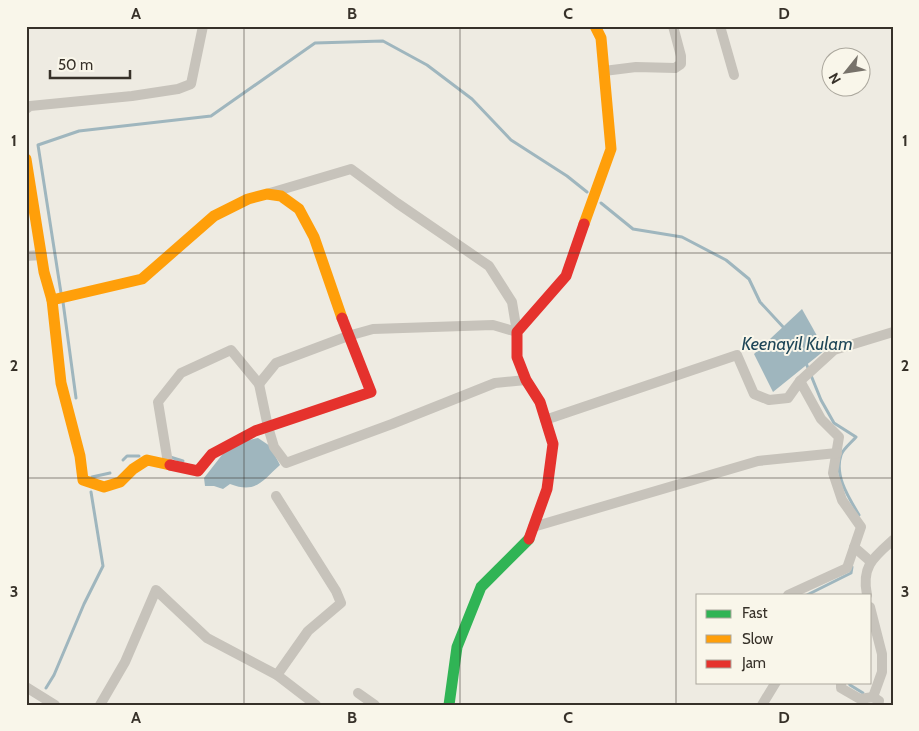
<svg xmlns="http://www.w3.org/2000/svg" width="919" height="731" font-family="Cabin,sans-serif">
  <rect width="100%" height="100%" fill="#eeebe2"/>
  <!-- water -->
  <g fill="#9fb6be">
    <path d="M802 309 825 350 773 392 754 354Z"/>
    <path d="M258 438 270 446 280 465C262 481 256 494 230 484L223 489 214 486H205L204 478 225 451 239 442Z"/>
  </g>
  <g fill="none" stroke-linecap="round" stroke-linejoin="round">
    <!-- stream -->
    <g stroke="#9fb6be" stroke-width="3">
      <path d="M601 203 633 229 682 237 726 260 749 279 760 302 785 329"/>
      <path d="M61 293 38 145 79 131 211 116 315 43 383 41 427 65 472 99 511 140 567 176 587 192"/>
      <path d="M63 302 76 398"/>
      <path d="M806 363 821 400 834 423 856 437C852 442 843 449 841 455 834 476 849 498 859 515"/>
      <path d="M170 457 183 461"/>
      <path d="M123 460 127 456H139"/>
      <path d="M92 477 110 473"/>
      <path d="M807 595 851 573 852 567"/>
      <path d="M849 682 850 685 863 693"/>
      <path d="M46 688 54 675 84 604 103 566 91 492"/>
      <path d="M35 705H36"/>
    </g>
    <!-- street -->
    <g stroke="#c7c3bb" stroke-width="10">
      <path d="M720 26 734 75"/>
      <path d="M604 71 636 67 675 68 681 64V56L673 26"/>
      <path d="M26 109 30 106 132 96 178 89 191 84 203 26"/>
      <path d="M26 256 42 255"/>
      <path d="M800 381 834 350 893 332"/>
      <path d="M259 384 268 427 274 447 286 463 392 424 495 383 526 380"/>
      <path d="M545 420 737 355 754 394 769 400 788 398 800 381 821 419 839 437 833 473 842 500 861 527 847 568 788 595"/>
      <path d="M168 463 158 402 181 373 231 350 259 384 276 363 348 336 373 329 493 325 517 332 512 302 489 266 397 203 351 169 270 193"/>
      <path d="M276 496 336 591 341 603 308 631 277 675"/>
      <path d="M533 527 758 461 837 453"/>
      <path d="M854 547 870 561"/>
      <path d="M867 595C861 566 874 557 893 540"/>
      <path d="M870 607 882 654V672L873 697"/>
      <path d="M841 682V688L860 699 873 697 879 701 878 705"/>
      <path d="M26 687 55 705"/>
      <path d="M358 693 375 705"/>
      <path d="M100 705 125 662 156 590 207 638 277 675 316 705"/>
      <path d="M762 705 776 682"/>
    </g>
    <!-- fast -->
    <path stroke="#30b455" stroke-width="11" d="M449 705 457 647 481 587 529 539"/>
    <!-- slow -->
    <g stroke="#ff9f0a" stroke-width="11">
      <path d="M26 159 44 272 52 300 61 383 80 456 83 480 104 487 120 482 133 469 147 460 170 465"/>
      <path d="M584 224 611 149 601 38 595 26"/>
      <path d="M52 300 142 279 214 216 248 199 267 194 281 196 299 209 314 237 342 318"/>
    </g>
    <!-- jam -->
    <g stroke="#e5322d" stroke-width="11">
      <path d="M170 465 198 471 212 454 255 431 371 392 342 318"/>
      <path d="M529 539 547 489 553 444 540 402 526 380 517 357V332L566 276 584 224"/>
    </g>
  </g>
  <!-- grid -->
  <path fill="none" stroke="#373129" stroke-width="1" stroke-opacity="0.55" d="M244 26V705M460 26V705M676 26V705M26 253H893M26 478H893"/>
  <g text-anchor="middle" dominant-baseline="central" stroke-width="4" stroke-linejoin="round" paint-order="stroke">
    <!-- water labels -->
    <g font-size="18" font-style="italic" fill="#1f4758" stroke="#f9f6ea">
      <text x="797" y="344">Keenayil Kulam</text>
    </g>
  </g>
  <!-- border -->
  <rect width="919" height="731" fill="none" stroke="#f9f6ea" stroke-width="55"/>
  <!-- legend -->
  <rect x="696" y="594" width="175" height="90" fill="#f9f6ea" stroke="#aba79d"/>
  <rect x="706" y="610" width="25" height="8" fill="#30b455" stroke="#aba79d"/>
  <text x="742" y="618" font-size="15" fill="#373129">Fast</text>
  <rect x="706" y="635" width="25" height="8" fill="#ff9f0a" stroke="#aba79d"/>
  <text x="742" y="644" font-size="15" fill="#373129">Slow</text>
  <rect x="706" y="660" width="25" height="8" fill="#e5322d" stroke="#aba79d"/>
  <text x="742" y="668" font-size="15" fill="#373129">Jam</text>
  <!-- north arrow -->
  <g transform="translate(846 72) rotate(240)"><circle r="24" fill="#f9f6ea" stroke="#aba79d"/>
  <path d="M0-4L9 19L0 12L-9 19Z" fill="#77726a"/>
  <text y="-8" font-size="14" font-weight="bold" text-anchor="middle" fill="#373129">N</text>
  </g>
  <!-- scale -->
  <path d="M50 70v8h80v-8" fill="none" stroke="#373129" stroke-width="2.5"/>
  <text x="58" y="70" font-size="15" fill="#373129" stroke="#f9f6ea" stroke-width="4" paint-order="stroke">50 m</text>
  <rect x="28" y="28" width="864" height="676" fill="none" stroke="#373129" stroke-width="2"/>
  <g font-size="16" text-anchor="middle" font-weight="bold" fill="#373129">
    <text x="136" y="19">A</text>
    <text x="352" y="19">B</text>
    <text x="568" y="19">C</text>
    <text x="784" y="19">D</text>
    <text x="14" y="146">1</text>
    <text x="905" y="146">1</text>
    <text x="14" y="371">2</text>
    <text x="905" y="371">2</text>
    <text x="14" y="597">3</text>
    <text x="905" y="597">3</text>
    <text x="136" y="723">A</text>
    <text x="352" y="723">B</text>
    <text x="568" y="723">C</text>
    <text x="784" y="723">D</text>
  </g>
</svg>
